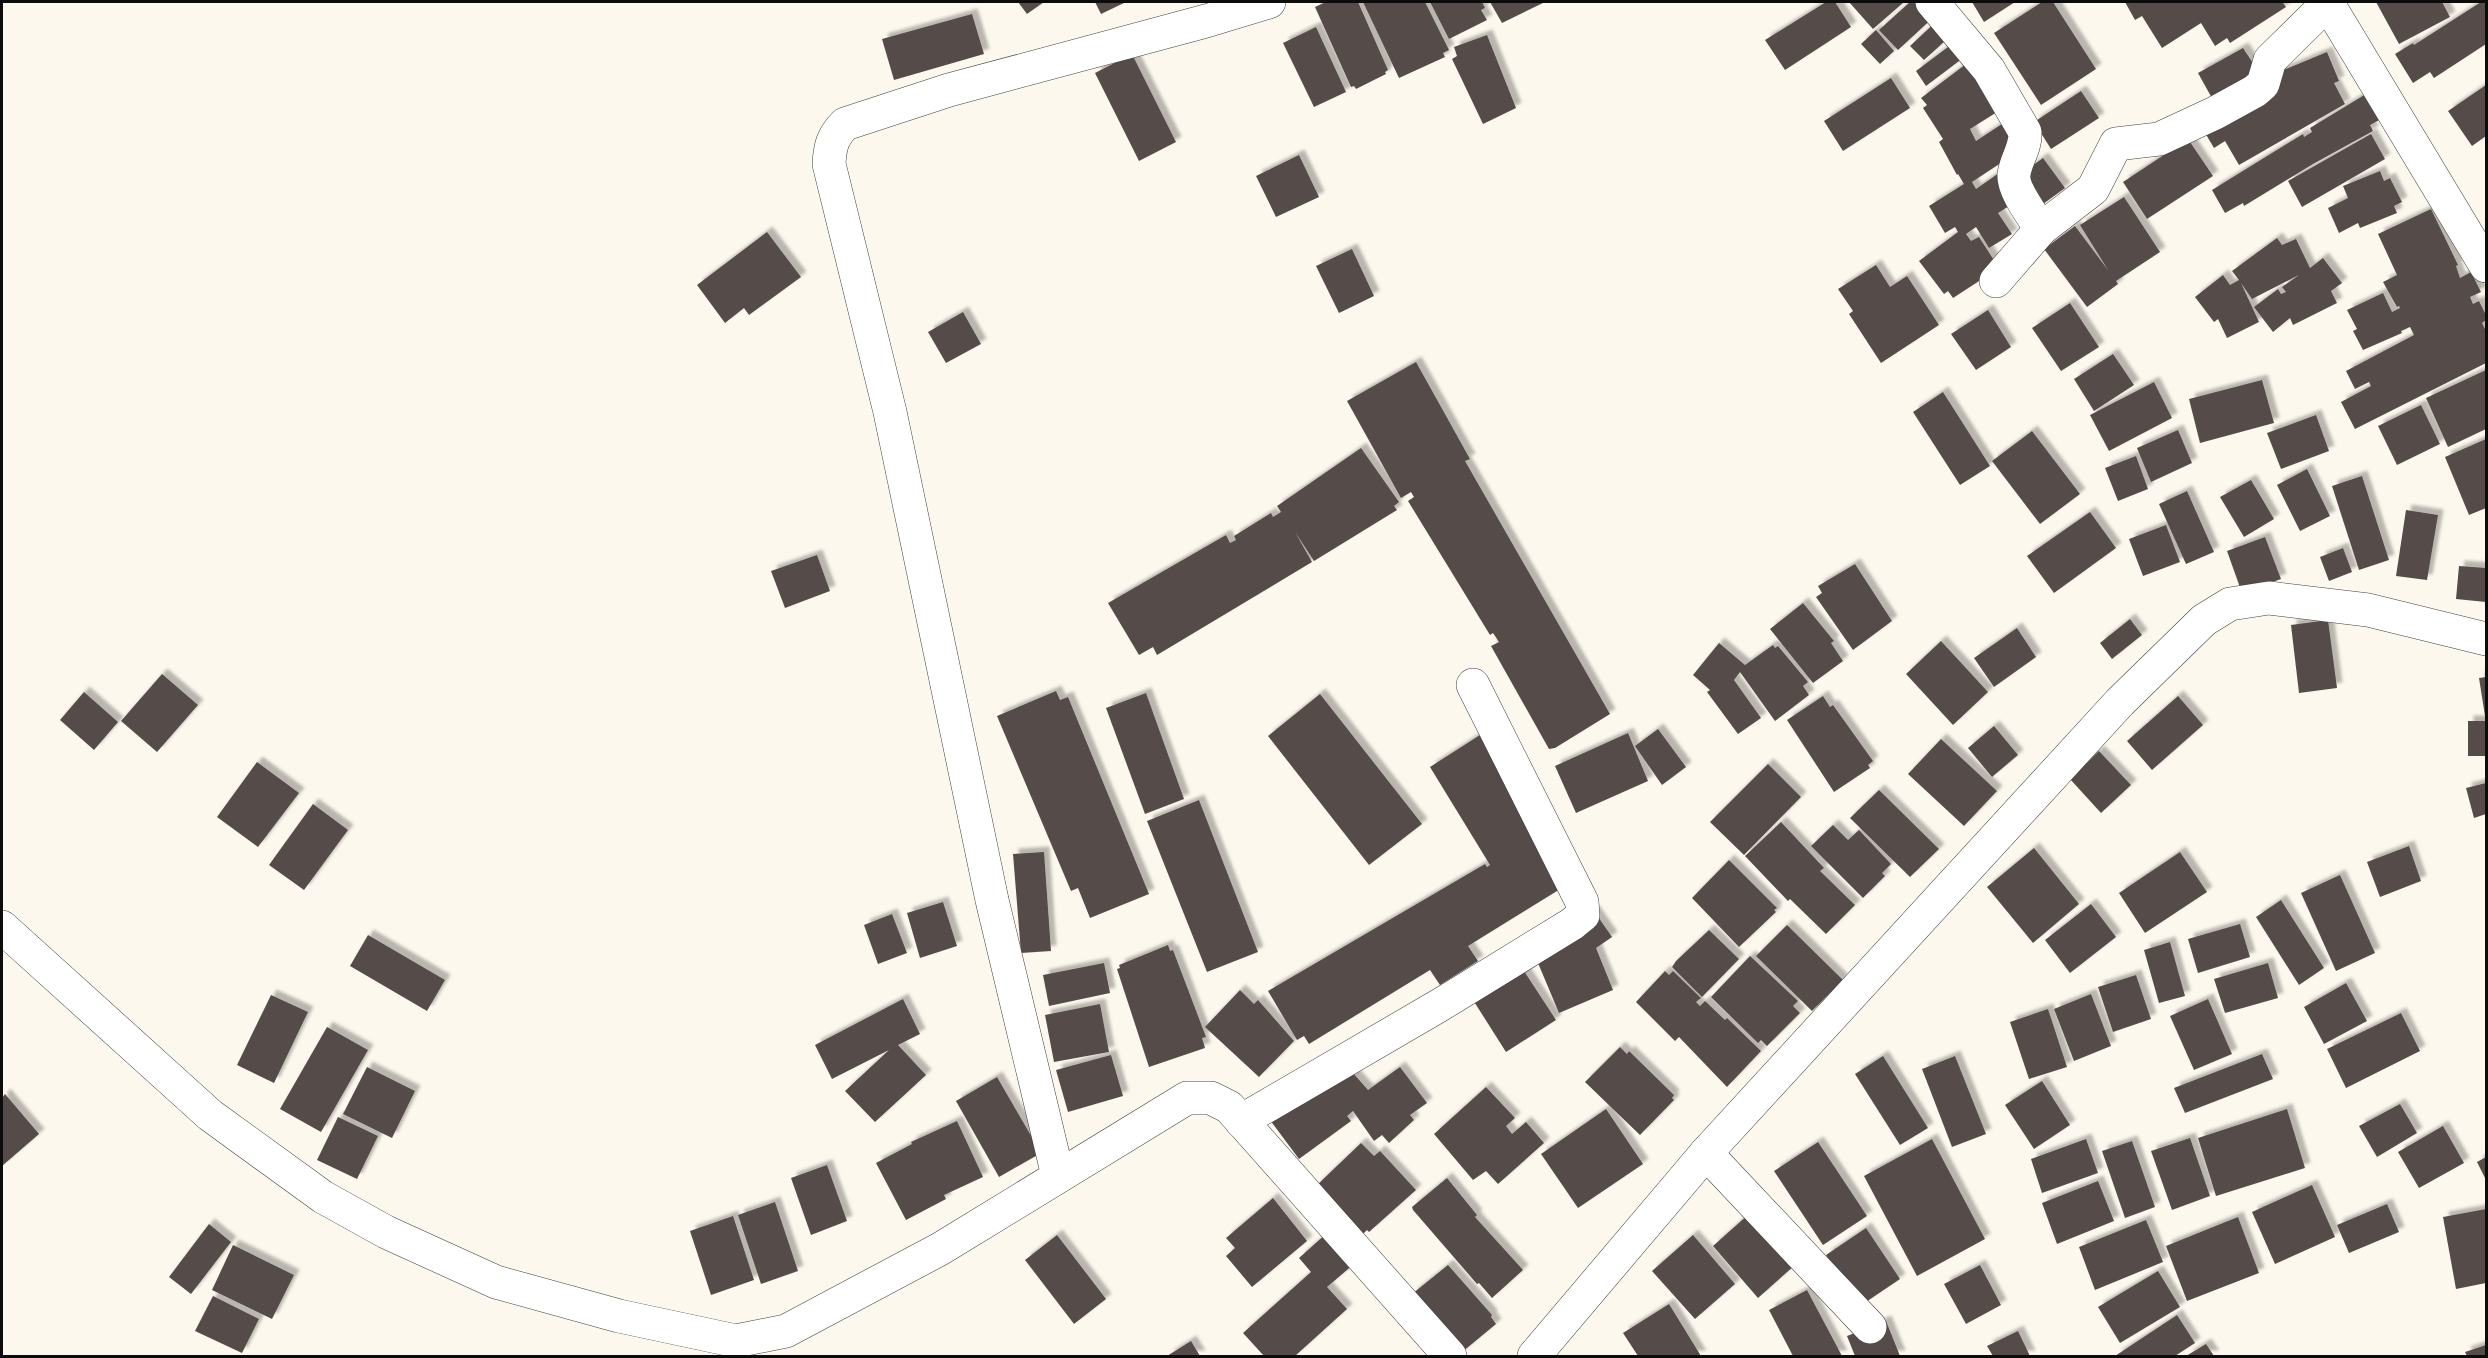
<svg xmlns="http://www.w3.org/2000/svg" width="2488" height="1358" font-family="'Playfair Display',serif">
  <defs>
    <filter id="shadow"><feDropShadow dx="5.5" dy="-5.5" stdDeviation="1.5" flood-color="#0004"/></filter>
  </defs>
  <rect width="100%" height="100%" fill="#fdf8ee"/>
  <!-- building -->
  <g fill="#544c4a" filter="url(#shadow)">
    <path d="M1018 2H1044L1027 14Z"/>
    <path d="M1095 2H1126L1101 14Z"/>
    <path d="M1326 2H1358L1388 70 1385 72 1386 74 1356 89 1354 86 1351 87 1315 7Z"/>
    <path d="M1363 2H1425L1449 50 1443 53 1445 57 1399 78Z"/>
    <path d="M1430 2H1482L1485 8 1481 10 1487 20 1449 39Z"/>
    <path d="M1490 2H1545L1502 23Z"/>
    <path d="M1826 2H1835L1851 27 1785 70 1765 40Z"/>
    <path d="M1849 2H1904L1873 29Z"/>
    <path d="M1910 2H1925L1937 14 1898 50 1879 30Z"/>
    <path d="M1972 2H2015L1984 22Z"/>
    <path d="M2042 2H2053L2096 69 2041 105 1994 33Z"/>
    <path d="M2125 2H2286L2283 3 2286 7 2230 43 2227 38 2215 46 2201 23 2162 48 2142 16 2135 20Z"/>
    <path d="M2376 2H2442L2450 17 2399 44Z"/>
    <path d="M2481 2H2486V44L2434 78 2430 72 2413 83 2395 54 2413 43 2414 45Z"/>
    <path d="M972 14 984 54 894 80 882 39Z"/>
    <path d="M1941 17 1955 32 1924 60 1910 46Z"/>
    <path d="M1316 27 1346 92 1314 107 1283 43Z"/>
    <path d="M1876 30 1894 51 1880 64 1861 44Z"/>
    <path d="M1487 35 1516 108 1483 124 1452 59 1457 56 1454 47Z"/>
    <path d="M1956 41 1967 55 1926 86 1916 71Z"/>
    <path d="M2243 48 2264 80 2213 100 2198 73Z"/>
    <path d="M2327 52 2339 81 2334 83 2345 104 2239 165 2225 141 2214 148 2201 126 2269 76Z"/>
    <path d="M1132 54 1176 142 1139 161 1095 73Z"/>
    <path d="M1970 61 2005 107 1970 129 1976 141 2005 122 2022 149 1972 182 1976 189 1999 173 2017 201 1998 213 2012 234 1989 248 1976 227 1966 234 1971 241 1979 237 1999 268 1953 298 1948 291 1944 294 1919 261 1958 232 1955 227 1945 233 1929 206 1964 184 1958 174 1957 175 1939 142 1943 139 1923 108 1927 105 1921 98Z"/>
    <path d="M1891 78 1910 108 1843 151 1824 121Z"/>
    <path d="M2486 85V136L2472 146 2448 111Z"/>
    <path d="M2081 91 2099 118 2051 149 2034 122Z"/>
    <path d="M2366 94 2381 119 2370 125 2373 131 2313 164 2244 206 2243 203 2225 213 2212 190 2303 134 2304 137 2312 132 2310 128Z"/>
    <path d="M2371 134 2385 159 2302 207 2288 181Z"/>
    <path d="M2188 139 2213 176 2147 219 2123 182Z"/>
    <path d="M1299 155 1319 197 1276 217 1256 176Z"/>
    <path d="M2043 158 2065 188 2039 207 2017 177Z"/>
    <path d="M2380 171 2384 181 2390 178 2402 202 2394 206 2397 213 2360 228 2358 223 2339 233 2328 208 2348 198 2343 186Z"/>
    <path d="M2124 197 2160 252 2116 281 2118 284 2087 307 2044 249 2075 226 2108 270 2080 225Z"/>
    <path d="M2431 209 2458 265 2456 266 2460 278 2471 272 2481 292 2470 297 2473 304 2479 301 2486 315V320L2482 323 2486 331V363L2355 429 2341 402 2371 386 2369 382 2355 389 2346 371 2414 335 2410 327 2401 331 2402 333 2363 350 2353 331 2357 329 2347 310 2383 293 2392 312 2400 308 2399 306 2397 307 2383 282 2397 275 2378 234Z"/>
    <path d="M767 232 801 277 749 315 744 308 725 323 697 285Z"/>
    <path d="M2277 238 2282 245 2296 239 2310 268 2323 258 2342 283 2331 291 2337 303 2293 325 2290 318 2273 332 2254 307 2278 289 2281 294 2286 292 2282 287 2299 275 2252 299 2241 283 2259 322 2227 338 2218 319 2214 322 2195 297 2223 275 2230 285 2239 280 2232 271Z"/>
    <path d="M1352 249 1374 296 1339 313 1316 266Z"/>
    <path d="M1876 265 1890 287 1907 276 1939 325 1881 363 1849 314 1853 311 1838 289Z"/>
    <path d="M2070 303 2099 347 2061 371 2032 328Z"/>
    <path d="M1988 310 2011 347 1976 370 1951 334Z"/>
    <path d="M963 312 981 344 946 363 928 332Z"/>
    <path d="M2113 354 2134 385 2094 411 2074 379Z"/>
    <path d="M1416 362 1470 459 1465 461 1610 714 1555 748 1549 749 1491 646 1499 642 1493 633 1490 635 1408 501 1414 497 1411 492 1401 498 1347 401Z"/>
    <path d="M2486 370V429L2448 447 2426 398Z"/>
    <path d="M2262 380 2274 423 2200 443 2189 399Z"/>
    <path d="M2154 382 2172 418 2109 451 2090 415Z"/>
    <path d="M1943 392 1990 466 1960 485 1913 412Z"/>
    <path d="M2421 405 2440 444 2397 465 2378 426Z"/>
    <path d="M2316 415 2329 451 2281 469 2267 433Z"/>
    <path d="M2178 430 2192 463 2151 482 2137 448Z"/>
    <path d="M2032 431 2080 494 2040 524 1992 461Z"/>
    <path d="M2486 439V508L2469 515 2445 457Z"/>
    <path d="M1361 448 1399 502 1394 506 1397 510 1314 561 1295 532 1312 562 1157 655 1153 647 1139 655 1108 603 1226 535 1230 543 1236 540 1234 536 1271 513 1273 517 1281 512 1277 506Z"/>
    <path d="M2136 456 2148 489 2118 501 2105 468Z"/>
    <path d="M2307 469 2330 516 2300 531 2277 485Z"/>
    <path d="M2362 476 2389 560 2359 570 2332 486Z"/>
    <path d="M2251 480 2274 519 2244 537 2220 497Z"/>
    <path d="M2187 491 2214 552 2186 564 2159 504Z"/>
    <path d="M2406 510 2438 515 2427 580 2396 576Z"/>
    <path d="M2090 512 2116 548 2054 593 2027 556Z"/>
    <path d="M2166 525 2180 562 2143 576 2129 539Z"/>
    <path d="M2265 537 2281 579 2242 593 2227 551Z"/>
    <path d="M2343 548 2352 572 2329 581 2320 557Z"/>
    <path d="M817 555 830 591 785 608 771 571Z"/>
    <path d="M1855 564 1892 621 1853 650 1816 597 1822 593 1818 586Z"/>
    <path d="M2459 566 2486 568V602L2456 599Z"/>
    <path d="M1803 603 1834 641 1831 643 1843 661 1813 683 1770 629Z"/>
    <path d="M2130 619 2142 635 2112 659 2100 643Z"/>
    <path d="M2328 620 2337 688 2299 693 2291 625Z"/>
    <path d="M2017 628 2036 657 1994 687 1974 658Z"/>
    <path d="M1941 641 1988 692 1953 725 1906 674Z"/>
    <path d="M1719 643 1745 665 1773 645 1775 648 1778 646 1808 682 1803 686 1809 695 1775 721 1740 672 1734 680 1761 718 1738 734 1707 692 1710 690 1693 675Z"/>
    <path d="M162 674 198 705 157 752 121 721Z"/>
    <path d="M2486 677V716H2485L2479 678Z"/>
    <path d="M1056 691 1060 700 1068 697 1149 894 1090 918 1078 888 1071 891 997 716Z"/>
    <path d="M84 692 118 722 94 750 60 720Z"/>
    <path d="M1146 693 1184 799 1145 814 1106 708Z"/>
    <path d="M1320 694 1422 824 1369 865 1268 736Z"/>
    <path d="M1823 696 1830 707 1833 705 1873 761 1868 765 1870 768 1834 792 1787 720Z"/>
    <path d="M2178 696 2203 725 2152 770 2127 741Z"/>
    <rect x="2468" y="721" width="18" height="35"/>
    <path d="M1994 726 2018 755 1992 777 1968 748Z"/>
    <path d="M1658 729 1686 767 1662 785 1635 746Z"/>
    <path d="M1628 733 1648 781 1576 813 1555 766Z"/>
    <path d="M1480 735 1570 883 1468 946 1478 961 1440 985 1430 970 1309 1044 1304 1036 1297 1040 1268 991 1485 864 1487 867 1490 865 1430 767Z"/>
    <path d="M1941 739 1997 791 1964 826 1908 774Z"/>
    <path d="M2099 751 2131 785 2101 813 2070 779Z"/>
    <path d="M257 762 299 793 258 847 217 817Z"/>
    <path d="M1768 764 1801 797 1744 855 1710 822Z"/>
    <path d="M2486 783V814L2474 818 2466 788Z"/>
    <path d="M1879 790 1939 849 1910 877 1850 818Z"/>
    <path d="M1199 800 1258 952 1207 972 1147 821Z"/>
    <path d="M313 804 348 830 304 890 269 865Z"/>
    <path d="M1781 822 1824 868 1820 871 1855 905 1826 934 1790 899 1788 901 1745 856Z"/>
    <path d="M1833 825 1848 840 1859 830 1891 864 1882 873 1885 876 1863 898 1811 846Z"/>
    <path d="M2409 846 2421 881 2380 897 2367 862Z"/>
    <path d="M2034 848 2079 904 2033 943 1987 887Z"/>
    <path d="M1044 852 1051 951 1021 953 1013 854Z"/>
    <path d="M2180 852 2207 892 2145 933 2119 893Z"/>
    <path d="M1729 860 1777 908 1774 910 1776 912 1739 947 1692 898Z"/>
    <path d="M2340 875 2375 953 2336 971 2301 893Z"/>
    <path d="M2281 900 2324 968 2299 985 2256 917Z"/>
    <path d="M943 902 957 946 920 958 907 913Z"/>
    <path d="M2091 904 2116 937 2070 973 2045 940Z"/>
    <path d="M1594 911 1612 937 1596 948 1613 990 1559 1013 1538 963Z"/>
    <path d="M892 914 907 953 878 964 864 925Z"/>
    <path d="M2240 924 2250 957 2198 973 2188 939Z"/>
    <path d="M1787 925 1843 980 1812 1011 1756 956Z"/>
    <path d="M1709 930 1739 959 1702 997 1672 967 1676 961Z"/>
    <path d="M368 935 445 980 427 1011 350 966Z"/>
    <path d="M2170 942 2185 996 2159 1003 2144 950Z"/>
    <path d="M1168 945 1170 951 1173 950 1206 1037 1202 1038 1205 1048 1149 1067 1117 969 1120 968 1119 965Z"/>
    <path d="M1750 956 1798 1001 1793 1006 1800 1013 1767 1046 1761 1040 1758 1043 1711 997Z"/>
    <path d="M1104 963 1110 993 1049 1006 1043 975Z"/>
    <path d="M2268 963 2278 998 2225 1013 2214 979Z"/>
    <path d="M1522 968 1556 1020 1506 1052 1473 1000Z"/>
    <path d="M1665 971 1669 975 1673 971 1701 998 1696 1002 1700 1006 1705 1001 1725 1020 1727 1018 1761 1051 1727 1087 1679 1037 1675 1041 1636 1002Z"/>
    <path d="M2136 975 2151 1019 2113 1032 2098 987Z"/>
    <path d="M2346 983 2367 1021 2324 1044 2304 1007Z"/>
    <path d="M1240 990 1254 1004 1258 1000 1294 1041 1259 1077 1205 1027Z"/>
    <path d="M2091 994 2111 1046 2074 1061 2054 1009Z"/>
    <path d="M271 995 308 1012 274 1083 237 1065Z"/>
    <path d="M903 999 920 1034 898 1045 926 1075 875 1122 845 1091 889 1050 832 1079 815 1045Z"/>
    <path d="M2208 999 2232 1054 2194 1070 2170 1016Z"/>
    <path d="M1100 1004 1109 1052 1054 1062 1045 1015Z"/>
    <path d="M2048 1009 2067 1067 2029 1079 2010 1022Z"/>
    <path d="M2401 1013 2420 1051 2346 1088 2327 1049Z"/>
    <path d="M327 1027 368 1050 321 1132 280 1109Z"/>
    <path d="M1620 1047 1627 1054 1629 1051 1674 1095 1672 1098 1674 1100 1640 1135 1585 1082Z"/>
    <path d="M2262 1054 2273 1079 2185 1113 2174 1088Z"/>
    <path d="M1111 1055 1123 1096 1068 1112 1056 1070Z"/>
    <path d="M1883 1056 1928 1128 1900 1145 1855 1074Z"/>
    <path d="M1955 1056 1986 1134 1952 1147 1922 1069Z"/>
    <path d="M1345 1064 1368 1090 1400 1067 1427 1103 1410 1115 1414 1120 1389 1143 1382 1135 1374 1141 1353 1111 1347 1116 1351 1121 1299 1159 1270 1120Z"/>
    <path d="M367 1067 415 1091 392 1138 343 1114Z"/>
    <path d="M997 1077 1041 1153 999 1177 956 1101Z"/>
    <path d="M2042 1081 2070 1125 2034 1149 2005 1105Z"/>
    <path d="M1486 1087 1515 1118 1506 1126 1512 1134 1526 1122 1544 1143 1498 1184 1486 1171 1473 1180 1434 1134Z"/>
    <path d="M5 1094 39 1134 2 1166V1098Z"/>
    <path d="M2400 1104 2417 1133 2377 1157 2359 1126Z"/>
    <path d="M1606 1109 1643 1164 1578 1208 1541 1154Z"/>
    <path d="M2287 1109 2305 1168 2216 1196 2198 1138Z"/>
    <path d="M338 1117 378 1136 357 1179 317 1160Z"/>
    <path d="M957 1121 983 1177 944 1195 946 1199 906 1220 876 1163 912 1144 911 1142Z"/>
    <path d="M2443 1126 2464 1163 2419 1188 2398 1152Z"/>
    <path d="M2190 1138 2210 1196 2172 1210 2151 1151Z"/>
    <path d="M1932 1139 1985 1239 1917 1276 1864 1176Z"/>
    <path d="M2086 1139 2098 1173 2042 1193 2031 1159Z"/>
    <path d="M2132 1141 2155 1207 2125 1218 2102 1151Z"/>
    <path d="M1818 1142 1867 1216 1823 1245 1774 1171Z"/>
    <path d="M1361 1143 1374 1156 1380 1151 1416 1190 1369 1232 1367 1230 1363 1234 1316 1186Z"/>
    <path d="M2486 1157V1180L2477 1162Z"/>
    <path d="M827 1165 847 1221 811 1235 791 1178Z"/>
    <path d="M1447 1178 1477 1215 1475 1217 1523 1270 1492 1298 1479 1283 1477 1284 1413 1210 1412 1207Z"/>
    <path d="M2098 1181 2114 1221 2057 1244 2042 1203Z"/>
    <path d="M2312 1185 2335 1237 2275 1264 2252 1212Z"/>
    <path d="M1273 1198 1307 1241 1252 1287 1226 1256 1235 1248 1226 1238Z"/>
    <path d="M775 1202 798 1271 761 1284 738 1215Z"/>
    <path d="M2387 1204 2399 1232 2349 1253 2337 1225Z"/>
    <path d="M2486 1209V1283L2456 1289 2443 1217Z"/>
    <path d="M1750 1213 1795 1265 1758 1298 1713 1246Z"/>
    <path d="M733 1216 754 1280 711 1295 690 1231Z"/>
    <path d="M2238 1217 2259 1273 2187 1301 2166 1246Z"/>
    <path d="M2146 1220 2163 1262 2095 1290 2079 1247Z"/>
    <path d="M209 1224 231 1242 191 1294 169 1277Z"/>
    <path d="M1866 1228 1900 1279 1860 1306 1826 1255Z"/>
    <path d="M1327 1233 1354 1264 1327 1287 1347 1309 1295 1356H1264L1243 1333 1311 1272 1299 1258Z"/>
    <path d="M1057 1235 1106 1299 1074 1324 1025 1260Z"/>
    <path d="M1693 1235 1735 1284 1695 1319 1652 1271Z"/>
    <path d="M233 1245 294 1275 272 1319 212 1290Z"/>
    <path d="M1448 1265 1492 1315 1491 1317 1496 1324 1461 1353 1412 1294Z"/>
    <path d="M1980 1265 2001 1305 1966 1324 1944 1284Z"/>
    <path d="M2158 1271 2180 1307 2120 1343 2098 1307Z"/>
    <path d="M1807 1290 1842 1356H1793L1769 1310Z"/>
    <path d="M213 1296 259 1319 242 1353 195 1331Z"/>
    <path d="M1669 1304 1701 1356H1638L1623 1333Z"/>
    <path d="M2177 1315 2195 1343 2175 1356H2115Z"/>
    <path d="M1886 1321 1900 1356H1855L1847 1336Z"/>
    <path d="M2018 1331 2030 1356H1993L1987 1346Z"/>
    <path d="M1191 1341 1200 1356H1167Z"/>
    <path d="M2206 1344 2214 1356H2186Z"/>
    <path d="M2486 1345V1356H2467L2465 1352Z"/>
  </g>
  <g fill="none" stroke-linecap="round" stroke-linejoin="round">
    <!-- minor casing -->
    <g stroke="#3f3f3f" stroke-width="34">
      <g id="minor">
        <path d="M1932 2 1989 70 2025 132C2026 148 2016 159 2014 174 2012 189 2033 216 2041 229"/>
        <path d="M2327 2 2486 266"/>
        <path d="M1996 281 2041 229 2093 189 2116 144 2159 139 2215 113 2255 91 2263 84 2270 60 2329 2"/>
        <path d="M2 927 210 1115 323 1197 386 1232 496 1282 619 1316 736 1341 786 1331 940 1249 1187 1098H1211L1229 1107 1450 1356"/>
        <path d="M1241 1121 1440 1005 1572 924 1583 915 1582 902 1473 685"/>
        <path d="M1706 1153 1870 1327"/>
        <path d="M1058 1176 992 900 890 412 829 164C830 147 832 137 845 124L949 90 1206 21 1269 2"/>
        <path d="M1534 1356 1706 1153 2120 702 2204 620 2230 604 2269 598 2368 610 2486 639"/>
      </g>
    </g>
    <!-- minor -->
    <use href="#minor" stroke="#fff" stroke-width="33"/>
  </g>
  <!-- border -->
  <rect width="2488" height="1358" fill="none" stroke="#0c0c0c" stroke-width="6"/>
</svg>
